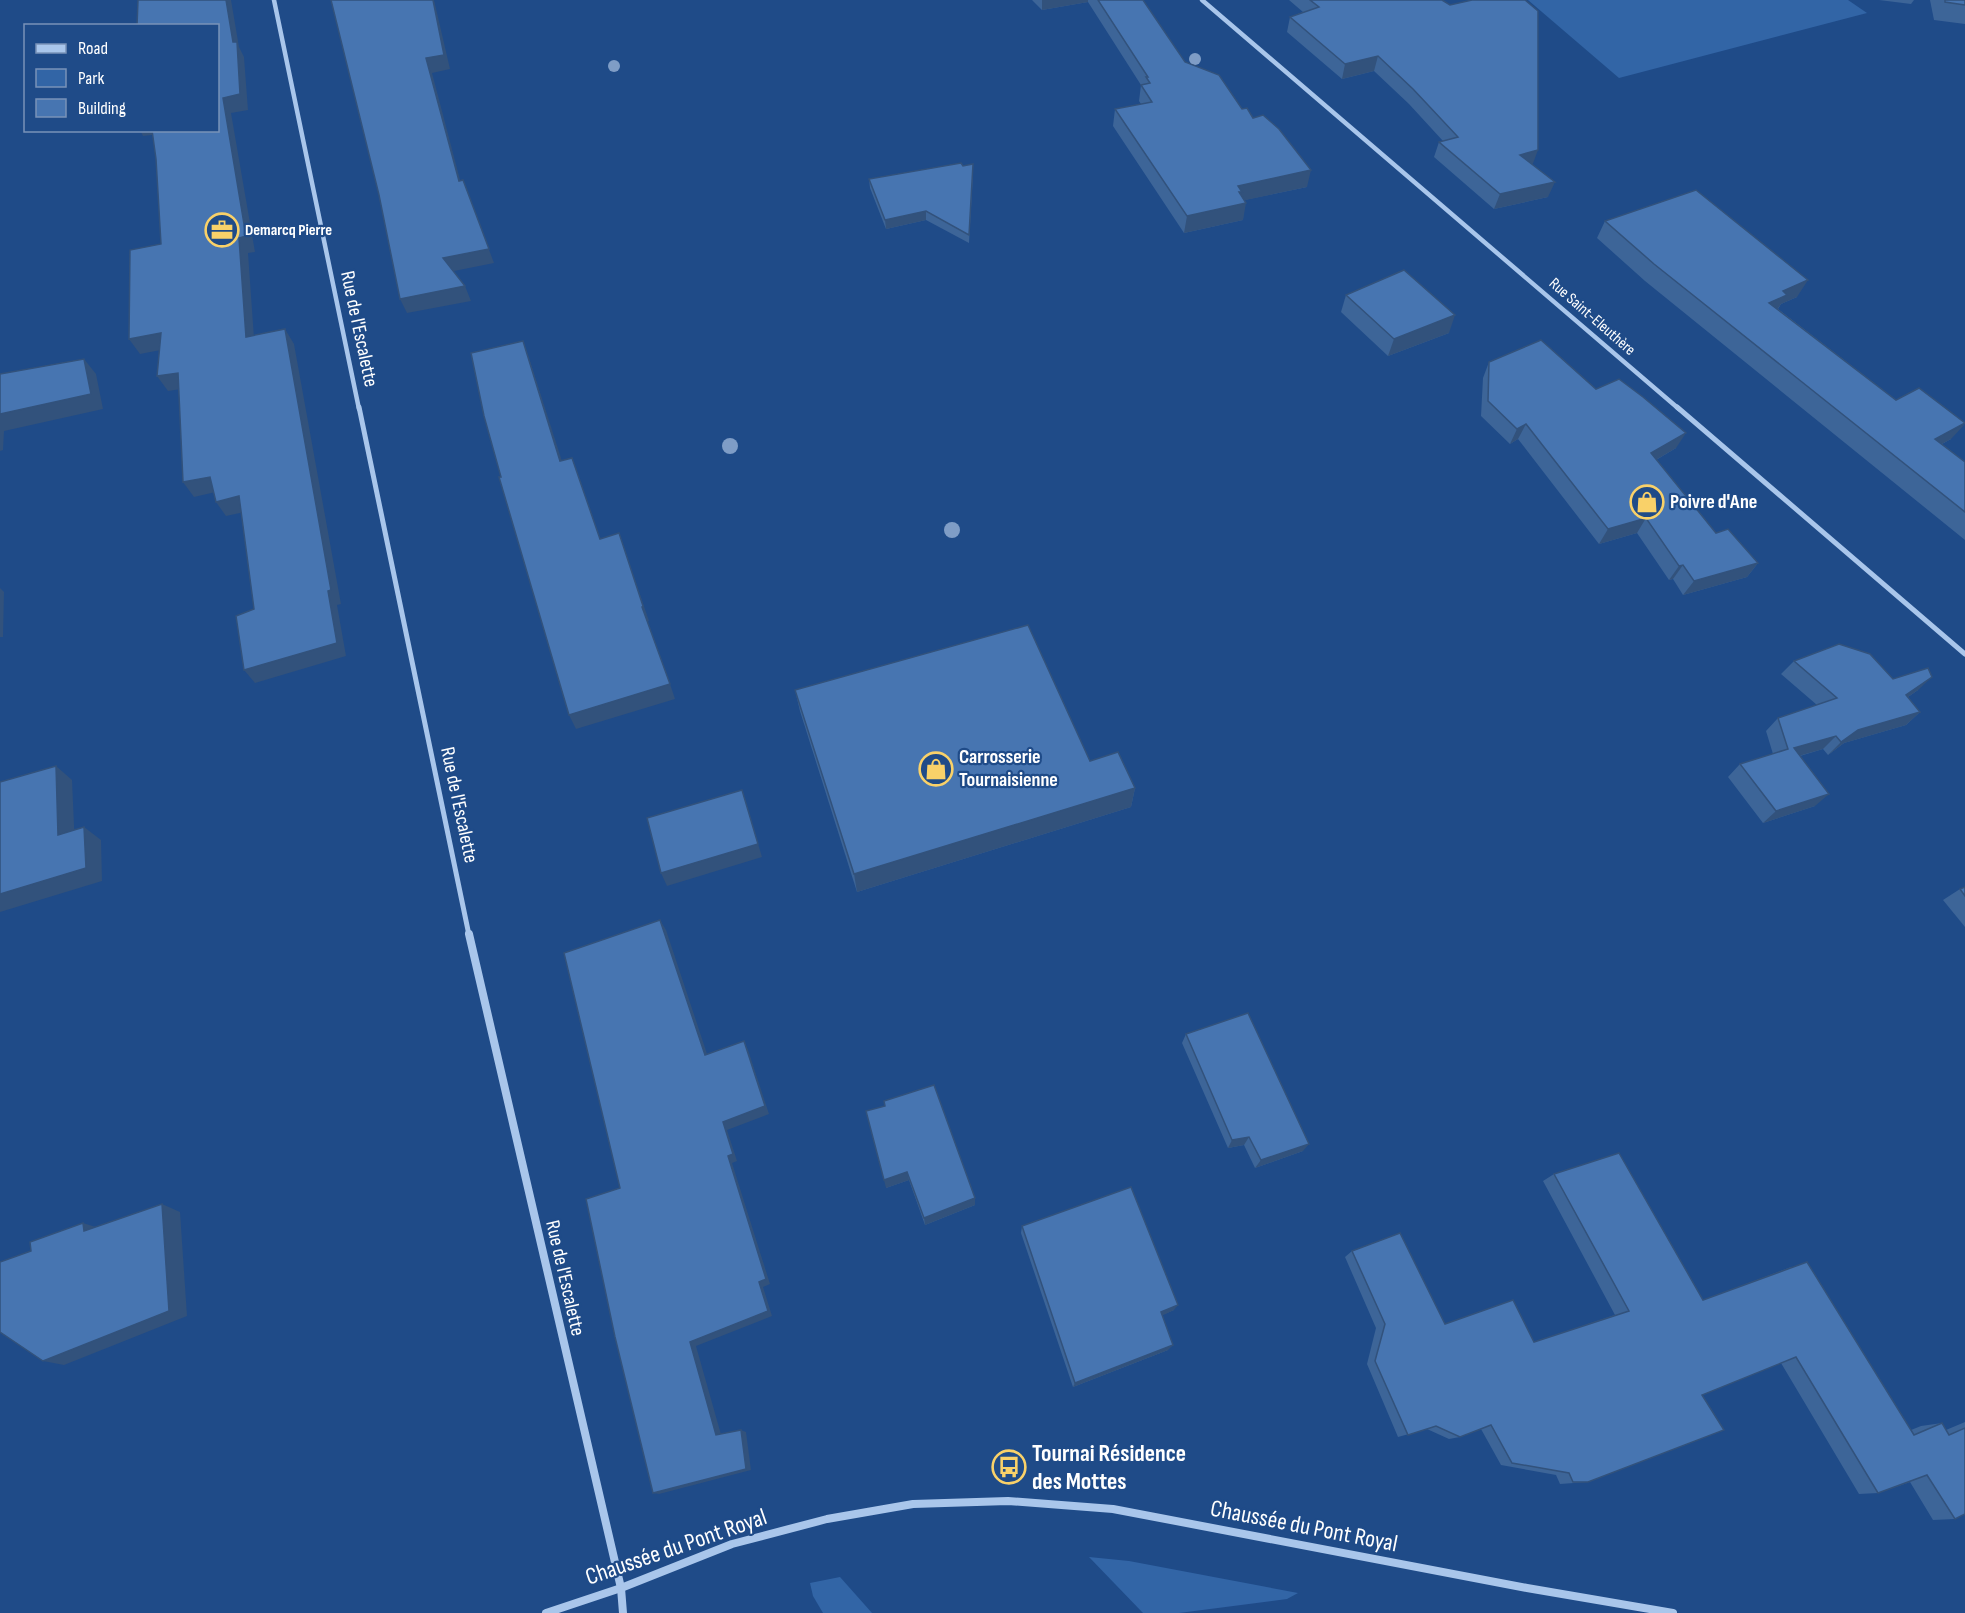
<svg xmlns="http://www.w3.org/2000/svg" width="1965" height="1613" font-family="'Sofia Sans Condensed',sans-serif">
  <rect width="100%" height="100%" fill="#1f4b88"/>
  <!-- green -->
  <g fill="#3265a6">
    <path d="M1528 0H1848L1867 13 1619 78Z"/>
    <path d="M1089 1557 1129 1561 1298 1593 1287 1599 1179 1613H1143Z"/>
    <path d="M840 1577 872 1613H823L813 1596 810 1583Z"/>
  </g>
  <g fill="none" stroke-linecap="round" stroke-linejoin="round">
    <!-- street-far2 -->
    <g stroke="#a9c6eb" stroke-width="4.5">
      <path d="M274 0 359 409"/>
      <path d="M1202 0 1679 409"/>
    </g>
    <!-- street-far1 -->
    <g stroke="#a9c6eb" stroke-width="5">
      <path d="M359 407 469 935"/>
      <path d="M1677 407 1965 654"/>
    </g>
    <!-- street -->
    <g stroke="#a9c6eb" stroke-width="8">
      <path d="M469 934 621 1588 623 1613"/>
      <path d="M546 1613 621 1588 732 1544 827 1519 913 1504 1008 1501 1113 1509 1527 1588 1673 1613"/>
    </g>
  </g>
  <!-- trees -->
  <g fill="#7f9dc6">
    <circle cx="1195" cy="59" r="6"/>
    <circle cx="614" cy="66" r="6"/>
    <circle cx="730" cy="446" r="8"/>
    <circle cx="952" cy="530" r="8"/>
  </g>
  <!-- wall -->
  <g fill="#3d6598">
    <path d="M1032 0H1143L1185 62 1253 118 1307 187 1244 200 1243 220 1184 233 1113 126 1115 109 1141 104 1139 101 1141 85 1088 2 1042 10Z"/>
    <path d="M1289 0H1442L1532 165 1548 197 1494 209 1434 157 1439 142 1443 141 1409 104 1374 71 1342 79 1287 32 1290 17 1303 12Z"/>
    <path d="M1879 0H1914L1911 4Z"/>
    <path d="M1930 0H1965V24L1934 20Z"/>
    <path d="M963 166 973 173 969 243 926 220 886 229 870 188 869 179Z"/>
    <path d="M1605 221 1797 297 1781 304 1778 309 1896 400 1951 439 1942 444 1965 462V540L1645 281 1597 238Z"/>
    <path d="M1346 295 1449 333 1388 356 1341 312Z"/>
    <path d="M1489 362 1596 389 1676 448 1656 460 1716 533 1758 563 1747 577 1683 595 1673 579 1669 580 1637 533 1599 544 1518 439 1510 444 1481 416 1483 378Z"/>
    <path d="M1794 661 1893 679 1918 690 1908 697 1920 712 1906 725 1844 743 1828 755 1823 749 1800 756 1815 806 1763 823 1728 777 1740 764 1773 754 1766 731 1778 718 1817 705 1781 674Z"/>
    <path d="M795 690 1090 761 1135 788 1131 807 857 892 800 711Z"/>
    <path d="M1965 887V927L1943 900 1960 889Z"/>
    <path d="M1186 1034 1303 1151 1255 1168 1244 1145 1228 1148 1182 1043Z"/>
    <path d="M884 1101 975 1205 925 1225 909 1180 886 1188 885 1106Z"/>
    <path d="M1554 1174 1703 1300 1791 1267 1911 1430 1921 1426 1942 1423 1946 1430 1965 1422V1514L1955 1519 1933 1520 1910 1482 1878 1493 1859 1494 1781 1363 1702 1395 1588 1482 1560 1484 1556 1475 1501 1465 1481 1429 1460 1437 1449 1439 1427 1429 1398 1437 1367 1364 1376 1328 1345 1257 1352 1251 1445 1324 1534 1342 1615 1315 1543 1181Z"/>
    <path d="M1022 1226 1174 1310 1162 1315 1168 1350 1073 1387 1021 1233Z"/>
  </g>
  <!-- shaded-wall -->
  <g fill="#32527c">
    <path d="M226 0H231L239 47 244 57 248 110 231 113 255 252 248 253 255 352 246 337 223 98 233 42Z"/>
    <path d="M433 0H434L450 69 432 73 464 195 459 181 426 58Z"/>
    <path d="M1042 0H1088V2L1042 10Z"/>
    <path d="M1378 56 1374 71 1342 79 1345 64Z"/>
    <path d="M140 130H158L160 134 143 136Z"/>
    <path d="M1538 150 1532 166 1520 155Z"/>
    <path d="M1311 170 1307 187 1241 201 1246 203 1243 220 1184 233 1187 216 1238 186Z"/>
    <path d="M463 180 494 263 449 272 443 258Z"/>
    <path d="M1555 182 1548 197 1494 209 1500 194Z"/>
    <path d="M926 211V220L886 229 885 220Z"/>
    <path d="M1808 280 1797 297 1781 304 1776 311 1769 303 1783 291Z"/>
    <path d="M465 286 471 301 407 313 400 299Z"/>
    <path d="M1455 315 1449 333 1388 356 1394 339Z"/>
    <path d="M285 329 294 344 341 604 337 605 346 656 255 683 244 670 328 591Z"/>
    <path d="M161 333 171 348 140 354 129 339Z"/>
    <path d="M523 341 529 358 567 477 560 461Z"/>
    <path d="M84 359 96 374 103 409 4 431 3 450 0 451V414Z"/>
    <path d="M178 373 188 388 168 391 157 376Z"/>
    <path d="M1526 424 1518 439 1510 444 1517 429Z"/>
    <path d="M1965 424 1951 439 1921 455 1935 439Z"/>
    <path d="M1686 433 1676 448 1642 468 1651 453Z"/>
    <path d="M210 477 220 491 194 497 183 482Z"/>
    <path d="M239 496 249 511 226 516 216 502Z"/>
    <path d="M1646 518 1637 533 1599 544 1608 529Z"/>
    <path d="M619 533 649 621 647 622 642 607Z"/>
    <path d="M1758 563 1747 577 1683 595 1694 581Z"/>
    <path d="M1683 565 1673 579 1669 580 1679 566Z"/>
    <path d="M0 588 4 592 3 637H0Z"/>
    <path d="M1932 677 1918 690 1892 708 1906 695Z"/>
    <path d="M670 684 675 699 576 729 569 715Z"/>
    <path d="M1920 712 1906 725 1844 743 1828 755 1841 742 1858 730Z"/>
    <path d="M1836 736 1823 749 1781 761 1794 748Z"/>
    <path d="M56 766 72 780 75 848 58 835Z"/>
    <path d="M1135 788 1131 807 857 892 854 874Z"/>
    <path d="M742 790 762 857 667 886 661 873Z"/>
    <path d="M1829 794 1815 806 1763 823 1776 811Z"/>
    <path d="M84 827 101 840 102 881 0 912V894Z"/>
    <path d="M660 920 666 930 710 1063 705 1055Z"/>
    <path d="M744 1041 748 1050 769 1114 727 1130 737 1161 732 1163 770 1284 763 1287 772 1316 696 1346 722 1438 716 1435 690 1342 728 1156 723 1122Z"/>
    <path d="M1249 1137 1244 1145 1228 1148 1232 1140Z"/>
    <path d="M1309 1144 1303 1151 1255 1168 1261 1160Z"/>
    <path d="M907 1172 909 1180 886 1188 884 1180Z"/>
    <path d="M975 1198V1205L925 1225 924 1218Z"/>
    <path d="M162 1204 180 1212 187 1316 64 1365 43 1361Z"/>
    <path d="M83 1223 102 1229 84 1231Z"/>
    <path d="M1178 1305 1174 1310 1157 1318 1161 1312Z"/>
    <path d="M1173 1345 1168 1350 1073 1387 1075 1383Z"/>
    <path d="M741 1430 746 1432 751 1470 659 1494 653 1493Z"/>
  </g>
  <!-- building -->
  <g fill="#4775b1" stroke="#32527c" stroke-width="1.5">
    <path d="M138 0H226L233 42H237L240 94 223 98 246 236 239 238 246 337 285 329 331 590 328 591 337 643 244 670 236 616 254 609 239 496 216 502 210 477 183 482 178 373 157 376 161 333 129 339 130 250 161 244 156 159 152 130H218V26H137Z"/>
    <path d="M331 0H433L444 55 426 58 459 181 463 180 489 249 443 258 465 286 400 299 379 195Z"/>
    <path d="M1098 0H1143L1185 62 1219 75 1242 109 1247 108 1253 118 1263 115 1279 129 1311 170 1238 186 1242 192H1239L1246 203 1187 216 1115 109 1152 102 1141 85 1150 83 1146 77H1148Z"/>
    <path d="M1310 0H1442L1450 5 1472 0H1525L1538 11V150L1520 155 1555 182 1500 194 1439 142 1458 137 1413 89 1378 56 1345 64 1290 17 1319 7Z"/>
    <path d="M1945 0H1965V5L1945 2Z"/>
    <path d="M961 163 963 166 973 164 969 235 926 211 885 220 869 179Z"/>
    <path d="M1696 190 1808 280 1783 291 1787 295 1769 303 1896 400 1919 388 1965 423 1935 439 1965 462V512L1654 264 1605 221Z"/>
    <path d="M1404 270 1455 315 1394 339 1346 295Z"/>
    <path d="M1541 340 1596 389 1619 379 1643 397 1686 433 1651 453 1716 533 1728 529 1758 563 1694 581 1683 565 1679 566 1646 518 1608 529 1526 424 1517 429 1488 401 1489 362Z"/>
    <path d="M523 341 560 461 572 458 600 539 619 533 643 606 642 607 670 684 569 715 499 477H501L484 416 471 353Z"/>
    <path d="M84 359 91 394 0 414V374Z"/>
    <path d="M1028 625 1090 761 1118 752 1135 788 854 874 795 690Z"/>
    <path d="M1839 644 1870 654 1893 679 1928 668 1932 677 1906 695 1920 712 1858 730 1841 742 1836 736 1794 748 1829 794 1776 811 1740 764 1788 749 1778 718 1837 698 1794 661Z"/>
    <path d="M56 766 58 835 84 827 86 868 0 894V782Z"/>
    <path d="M742 790 758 844 661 873 647 818Z"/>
    <path d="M1965 887V896L1960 889Z"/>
    <path d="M660 920 705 1055 744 1041 765 1106 723 1122 733 1154 728 1156 766 1279 759 1282 768 1311 690 1342 716 1435 741 1430 746 1469 653 1493 615 1337 586 1199 620 1188 564 953Z"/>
    <path d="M1248 1013 1309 1144 1261 1160 1249 1137 1232 1140 1186 1034Z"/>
    <path d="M934 1085 975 1198 924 1218 907 1172 884 1180 866 1111 885 1106 884 1101Z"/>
    <path d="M1619 1153 1703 1300 1807 1262 1914 1435 1942 1423 1949 1435 1965 1428V1514L1955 1519 1927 1475 1878 1493 1796 1357 1702 1395 1724 1430 1588 1482H1573L1569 1473 1512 1463 1491 1425 1460 1437 1436 1426 1408 1435 1375 1361 1385 1324 1352 1251 1400 1233 1445 1324 1513 1300 1534 1342 1629 1311 1554 1174Z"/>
    <path d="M1131 1187 1178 1305 1161 1312 1173 1345 1075 1383 1022 1226Z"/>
    <path d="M162 1204 169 1311 43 1361 0 1332V1262L31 1251 30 1242 83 1223 84 1231Z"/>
  </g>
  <!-- icons -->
  <defs>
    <g id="office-ring" transform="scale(1.725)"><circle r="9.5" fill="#1f4b88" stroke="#f9d169" stroke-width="1.5"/><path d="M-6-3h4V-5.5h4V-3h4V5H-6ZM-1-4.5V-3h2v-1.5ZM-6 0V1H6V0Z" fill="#f9d169"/></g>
    <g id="shop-ring" transform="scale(1.725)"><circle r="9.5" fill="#1f4b88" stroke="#f9d169" stroke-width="1.5"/><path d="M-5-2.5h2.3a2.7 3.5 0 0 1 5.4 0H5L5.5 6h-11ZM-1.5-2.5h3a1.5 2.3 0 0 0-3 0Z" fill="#f9d169"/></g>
    <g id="bus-ring" transform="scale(1.725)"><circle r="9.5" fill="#1f4b88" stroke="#f9d169" stroke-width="1.5"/><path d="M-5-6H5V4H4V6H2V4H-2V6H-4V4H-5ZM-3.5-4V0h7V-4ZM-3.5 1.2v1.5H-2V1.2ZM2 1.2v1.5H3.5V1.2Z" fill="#f9d169"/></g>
  </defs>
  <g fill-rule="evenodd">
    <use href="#office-ring" x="222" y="230"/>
    <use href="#shop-ring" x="1647" y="502"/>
    <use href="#shop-ring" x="936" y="769"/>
    <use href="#bus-ring" x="1009" y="1467"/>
  </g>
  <g text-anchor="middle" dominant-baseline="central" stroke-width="4.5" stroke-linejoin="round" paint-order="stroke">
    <!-- far-poi labels -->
    <g font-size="16" font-weight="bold" fill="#fff" stroke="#1f4b88" text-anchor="start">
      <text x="245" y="230">Demarcq Pierre</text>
    </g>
    <!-- far-street labels -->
    <g font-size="16" fill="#fff" stroke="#1f4b88">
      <text transform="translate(1592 317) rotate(41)">Rue Saint-Eleuthère</text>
    </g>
    <!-- street labels -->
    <g font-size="20" fill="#fff" stroke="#1f4b88">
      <text transform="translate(359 329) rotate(78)">Rue de l'Escalette</text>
      <text transform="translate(459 805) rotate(78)">Rue de l'Escalette</text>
      <text transform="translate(565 1278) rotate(77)">Rue de l'Escalette</text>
    </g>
    <!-- poi labels -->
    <g font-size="20" font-weight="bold" fill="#fff" stroke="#1f4b88" text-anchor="start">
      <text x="1670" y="502">Poivre d'Ane</text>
      <text x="959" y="757">Carrosserie<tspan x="959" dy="23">Tournaisienne</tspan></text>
    </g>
    <!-- near-poi labels -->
    <g font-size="24" font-weight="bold" fill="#fff" stroke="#1f4b88" text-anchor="start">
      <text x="1032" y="1453">Tournai Résidence<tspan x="1032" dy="28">des Mottes</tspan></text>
    </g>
    <!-- near-street labels -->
    <g font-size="24" fill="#fff" stroke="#1f4b88">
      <text transform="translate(1304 1526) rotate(11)">Chaussée du Pont Royal</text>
      <text transform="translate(676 1547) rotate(-19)">Chaussée du Pont Royal</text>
    </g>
  </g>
  <!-- legend -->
  <rect x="24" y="24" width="195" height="108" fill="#1f4b88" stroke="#7993b8" stroke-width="1.5"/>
  <rect x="36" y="44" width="30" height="9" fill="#a9c6eb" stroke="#7993b8" stroke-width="1.5"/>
  <text x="78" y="54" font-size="18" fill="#ffffff">Road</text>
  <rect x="36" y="69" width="30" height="18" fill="#3265a6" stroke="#7993b8" stroke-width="1.5"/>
  <text x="78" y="84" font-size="18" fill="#ffffff">Park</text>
  <rect x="36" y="99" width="30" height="18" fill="#4775b1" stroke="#7993b8" stroke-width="1.5"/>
  <text x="78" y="114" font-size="18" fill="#ffffff">Building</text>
</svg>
